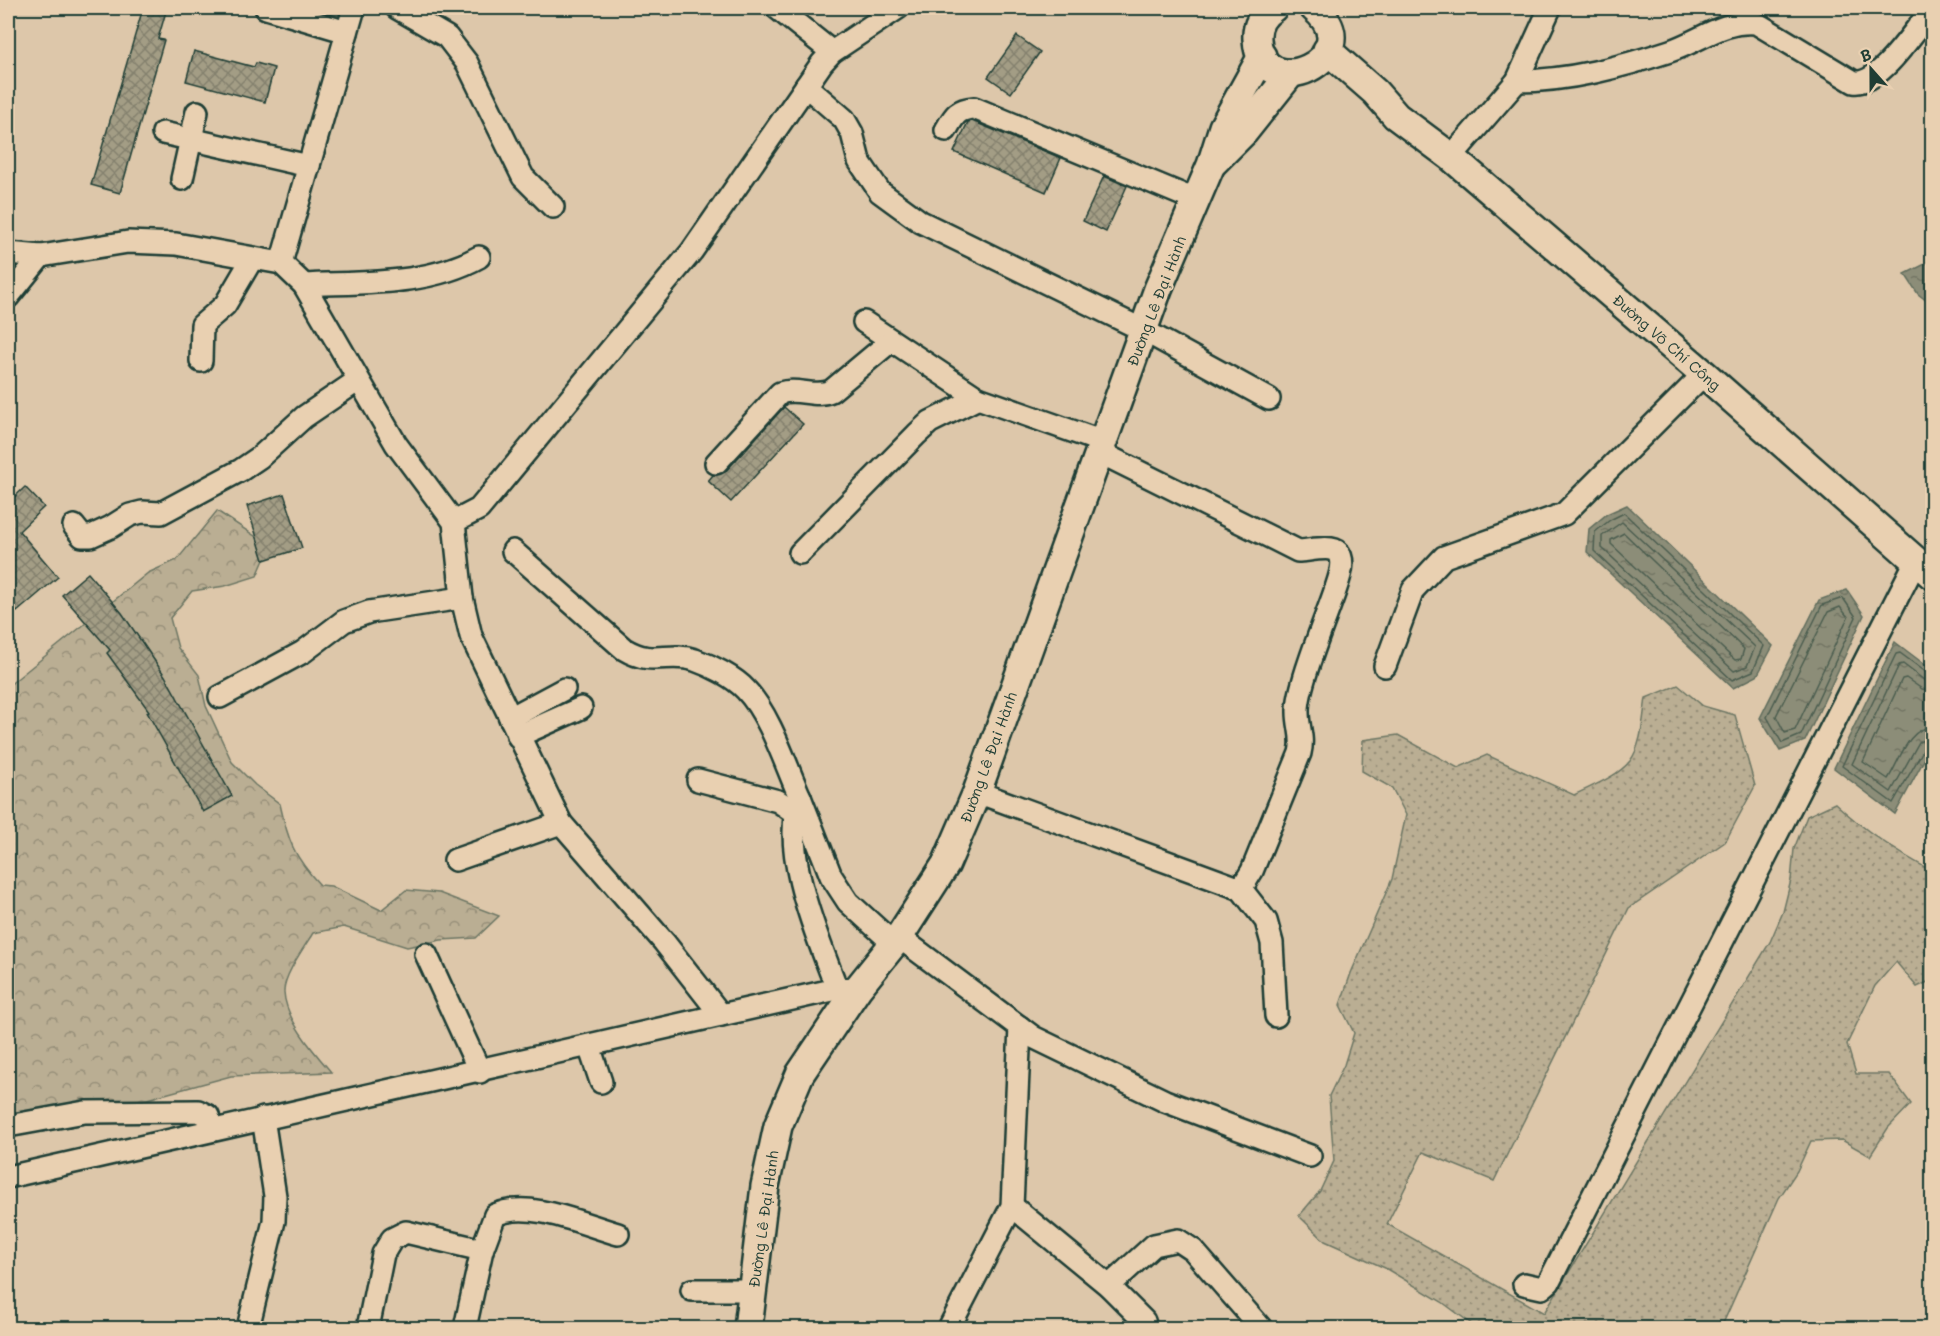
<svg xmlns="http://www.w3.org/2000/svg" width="1940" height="1336" font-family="Mali,sans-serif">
  <defs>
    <pattern id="grass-dots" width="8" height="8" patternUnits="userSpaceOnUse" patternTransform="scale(1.5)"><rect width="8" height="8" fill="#baae93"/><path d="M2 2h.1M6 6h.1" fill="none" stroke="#978f79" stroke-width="1.8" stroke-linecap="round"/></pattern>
    <pattern id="forest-crowns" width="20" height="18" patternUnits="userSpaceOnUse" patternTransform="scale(1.5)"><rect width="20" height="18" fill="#baae93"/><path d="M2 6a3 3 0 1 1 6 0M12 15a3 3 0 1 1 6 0" fill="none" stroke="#978f79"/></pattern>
    <pattern id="water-ripples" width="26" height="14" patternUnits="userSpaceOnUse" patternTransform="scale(1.5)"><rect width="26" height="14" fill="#8c8d78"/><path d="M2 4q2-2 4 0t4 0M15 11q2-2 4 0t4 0" fill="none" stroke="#727463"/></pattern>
    <pattern id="building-cross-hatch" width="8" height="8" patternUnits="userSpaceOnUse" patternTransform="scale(1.5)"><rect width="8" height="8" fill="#a39d85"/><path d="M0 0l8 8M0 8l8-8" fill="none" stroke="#84816e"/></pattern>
  </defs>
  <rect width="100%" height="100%" fill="#ddc7aa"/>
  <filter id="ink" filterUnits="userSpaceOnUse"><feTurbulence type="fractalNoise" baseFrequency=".0167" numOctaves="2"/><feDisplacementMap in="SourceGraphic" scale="12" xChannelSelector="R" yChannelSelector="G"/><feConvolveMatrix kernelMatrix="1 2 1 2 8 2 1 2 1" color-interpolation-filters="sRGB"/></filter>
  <g filter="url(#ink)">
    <!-- grass -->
    <path fill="url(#grass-dots)" stroke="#6c7664" stroke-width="1.5" d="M1678 685 1703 706 1735 715 1755 786 1725 842 1629 908 1494 1181 1423 1152 1387 1224 1544 1313 1770 942 1783 912 1791 880 1794 849 1807 816 1835 803C1865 831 1896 852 1932 871V980L1917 987 1896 962 1875 986 1847 1044 1856 1074H1889L1911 1104 1888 1128 1870 1156 1842 1140 1811 1141 1797 1171 1779 1198 1721 1328H1477L1442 1302 1385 1268 1325 1241 1299 1216 1320 1191 1334 1161 1329 1096 1344 1065 1354 1033 1340 1005 1351 973 1392 879 1406 815 1392 788 1362 771 1363 740 1398 735 1458 768 1487 755 1574 795C1592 786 1617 777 1630 761 1642 745 1643 717 1646 698Z"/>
    <!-- forest -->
    <path fill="url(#forest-crowns)" stroke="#6c7664" stroke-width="1.5" d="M217 511 270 546 257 576 225 586 192 591 170 618 178 648 199 675 206 706 232 762 255 785 280 804C288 841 294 857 320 885L331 886 381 910 406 890 439 893 499 916 476 938 441 940 407 947 344 927 313 933C305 946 283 976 284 992 285 1019 314 1052 331 1072L231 1076 8 1137V686L148 573 177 560Z"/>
    <!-- water -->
    <g fill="url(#water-ripples)" stroke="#606d5d" stroke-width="1.5">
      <path d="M1927 263H1932V305L1918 294 1905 274Z"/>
      <path d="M1627 505 1773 646 1757 676 1733 688 1587 552 1589 529 1607 514Z"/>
      <path d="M1847 590 1864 615 1805 741 1780 751 1760 718 1819 600Z"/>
      <path d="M1895 642 1932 670V745L1895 814 1834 768Z"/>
    </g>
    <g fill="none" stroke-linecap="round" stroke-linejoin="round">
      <!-- shore -->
      <g stroke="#4b5d4f" stroke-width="1.5">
        <path d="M1624 513 1764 646 1753 671 1732 680 1594 551 1595 532 1610 520Z"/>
        <path d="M1622 522 1755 647 1747 666 1734 671 1602 548V536Z"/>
        <path d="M1624 533 1744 649 1741 659 1735 660 1611 544V540Z"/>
        <path d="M1843 598 1856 617 1801 735 1782 743 1767 717 1822 605Z"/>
        <path d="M1840 607 1848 617 1795 730 1785 733 1776 716 1828 612Z"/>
        <path d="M1932 674 1927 673 1900 653 1896 654 1842 766 1893 803 1925 747 1932 744"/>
        <path d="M1932 682 1924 680 1903 664 1899 665 1852 764 1891 792 1919 742 1932 736"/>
        <path d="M1932 691 1922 689 1906 678 1902 679 1863 762 1888 779C1900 761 1907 728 1932 727"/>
      </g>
    </g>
    <!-- building -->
    <g fill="url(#building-cross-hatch)" stroke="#1f3d34" stroke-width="1.5">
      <path d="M143 8H167L158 39 164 40 120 193 91 185Z"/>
      <path d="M1017 36 1040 52 1011 93 988 77Z"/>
      <path d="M194 51 254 67 256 63 274 68 265 102 186 81Z"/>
      <path d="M972 121 1061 158 1046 192 954 152 968 122Z"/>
      <path d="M1104 176 1127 186 1106 232 1083 221Z"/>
      <path d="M784 407 803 424 731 502 708 481 713 475 725 472Z"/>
      <path d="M25 487 44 507 19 531 58 577 17 612 8 600V503Z"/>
      <path d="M284 494 302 548 264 560 247 506Z"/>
      <path d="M88 573 122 613 165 676 232 796 203 812 147 712 149 711 107 653 110 650 62 595Z"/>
    </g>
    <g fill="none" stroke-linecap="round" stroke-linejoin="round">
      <!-- minor casing -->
      <g stroke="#1f3d34" stroke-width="26">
        <g id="minor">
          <path d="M266 8 347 32"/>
          <path d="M397 8 447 37 467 63 523 177 553 207"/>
          <path d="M777 8 832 52"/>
          <path d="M1517 81C1569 81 1621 67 1670 51 1700 41 1723 20 1756 23L1854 82C1879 85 1910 36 1926 17"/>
          <path d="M806 86 844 119 852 133 859 161 880 192 921 222 1143 330 1269 399"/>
          <path d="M946 130C954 116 957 109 974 108L1195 200"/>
          <path d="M163 133 309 166"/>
          <path d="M1451 157 1517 81 1550 8"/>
          <path d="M182 179 197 112"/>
          <path d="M8 253 41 256 128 242 176 244 281 263 304 285 396 444 454 522 462 598 471 636 561 823 664 942 721 1015"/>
          <path d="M281 263 354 8"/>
          <path d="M304 285C362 282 427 286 479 257"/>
          <path d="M8 297 41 256"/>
          <path d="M864 322 978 398 1103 442"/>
          <path d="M201 361 202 325 225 305 252 259"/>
          <path d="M716 463 780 393C797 387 815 398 831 391L891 341"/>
          <path d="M454 522 479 509 692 251 822 63 832 52 898 8"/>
          <path d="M74 526 82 536H91L111 527 130 515 142 512 161 513 241 470 260 457 304 417 357 381"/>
          <path d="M513 551 624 649C654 667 667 651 695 660 712 666 734 677 746 690 770 715 786 766 800 797 779 850 818 938 837 989"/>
          <path d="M800 553 917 434 930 422 978 398"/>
          <path d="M1385 666 1413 590 1444 557 1564 514 1704 374"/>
          <path d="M220 697 303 652 344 621 369 612 462 598"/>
          <path d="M510 718 564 689"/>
          <path d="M518 736 581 708"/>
          <path d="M698 780 778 801 794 812"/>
          <path d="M977 792 1241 889 1252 871 1300 753C1304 737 1298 728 1298 712 1297 686 1327 616 1336 588 1339 579 1346 561 1338 552 1332 545 1307 551 1298 551L1099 452"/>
          <path d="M800 797 831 876 848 902 894 944"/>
          <path d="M455 860 561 823"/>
          <path d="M1241 889 1266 921 1272 943 1276 1016"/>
          <path d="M899 937 1033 1037 1165 1101 1310 1156"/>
          <path d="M426 954 480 1072"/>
          <path d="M589 1046 601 1082"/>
          <path d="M8 1126 85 1112 198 1111 208 1116 213 1129"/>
          <path d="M8 1177 721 1015 837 989 858 988"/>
          <path d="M1012 1206 1109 1286 1144 1321 1146 1328"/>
          <path d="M1524 1284 1542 1288 1549 1282 1916 561"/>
          <path d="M1109 1286 1154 1245 1178 1240 1193 1250 1261 1328"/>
          <path d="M692 1290H753"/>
          <path d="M248 1328 274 1221 275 1196 263 1118"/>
          <path d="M368 1328 383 1254 392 1239 406 1232 482 1250 495 1215C529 1199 582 1224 618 1234"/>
          <path d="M465 1328 482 1250"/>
          <path d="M949 1328 1012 1206 1020 1027"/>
        </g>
      </g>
      <!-- major casing -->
      <g stroke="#1f3d34" stroke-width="32">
        <g id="major">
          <path d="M1273 8C1262 15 1256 26 1257 39 1260 109 1373 57 1314 8"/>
          <path d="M1327 50 1375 92 1396 116 1451 157 1704 374 1932 575"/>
          <path d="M1214 162 1244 132 1291 73"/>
          <path d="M748 1328 765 1186 778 1126 800 1074 858 988 899 937 946 864 977 792 1158 289 1211 165 1223 127 1262 56"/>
        </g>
      </g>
      <!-- minor -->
      <use href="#minor" stroke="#e9d0b1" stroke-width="21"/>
      <!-- major -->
      <use href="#major" stroke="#e9d0b1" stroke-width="27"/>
    </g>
  </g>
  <g text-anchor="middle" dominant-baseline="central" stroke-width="6" stroke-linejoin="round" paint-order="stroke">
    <!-- street labels -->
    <g font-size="15" fill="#1f3d34" stroke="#e9d0b1">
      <text transform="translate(1156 301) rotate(-69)">Đường Lê Đại Hành</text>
      <text transform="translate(1667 342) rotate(41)">Đường Võ Chí Công</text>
      <text transform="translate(988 757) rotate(-70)">Đường Lê Đại Hành</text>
      <text transform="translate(763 1219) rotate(-82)">Đường Lê Đại Hành</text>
    </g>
  </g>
  <!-- margin -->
  <rect width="1940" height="1336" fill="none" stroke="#e9d0b1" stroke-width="30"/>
  <rect x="15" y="15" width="1910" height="1306" fill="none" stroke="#1f3d34" stroke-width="2" filter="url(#ink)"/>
  <!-- north arrow -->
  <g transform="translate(1871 69) rotate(339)" stroke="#e9d0b1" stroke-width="4.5" paint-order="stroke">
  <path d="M0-4.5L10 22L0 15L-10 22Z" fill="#1f3d34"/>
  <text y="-9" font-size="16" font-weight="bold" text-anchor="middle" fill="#1f3d34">B</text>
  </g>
</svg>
